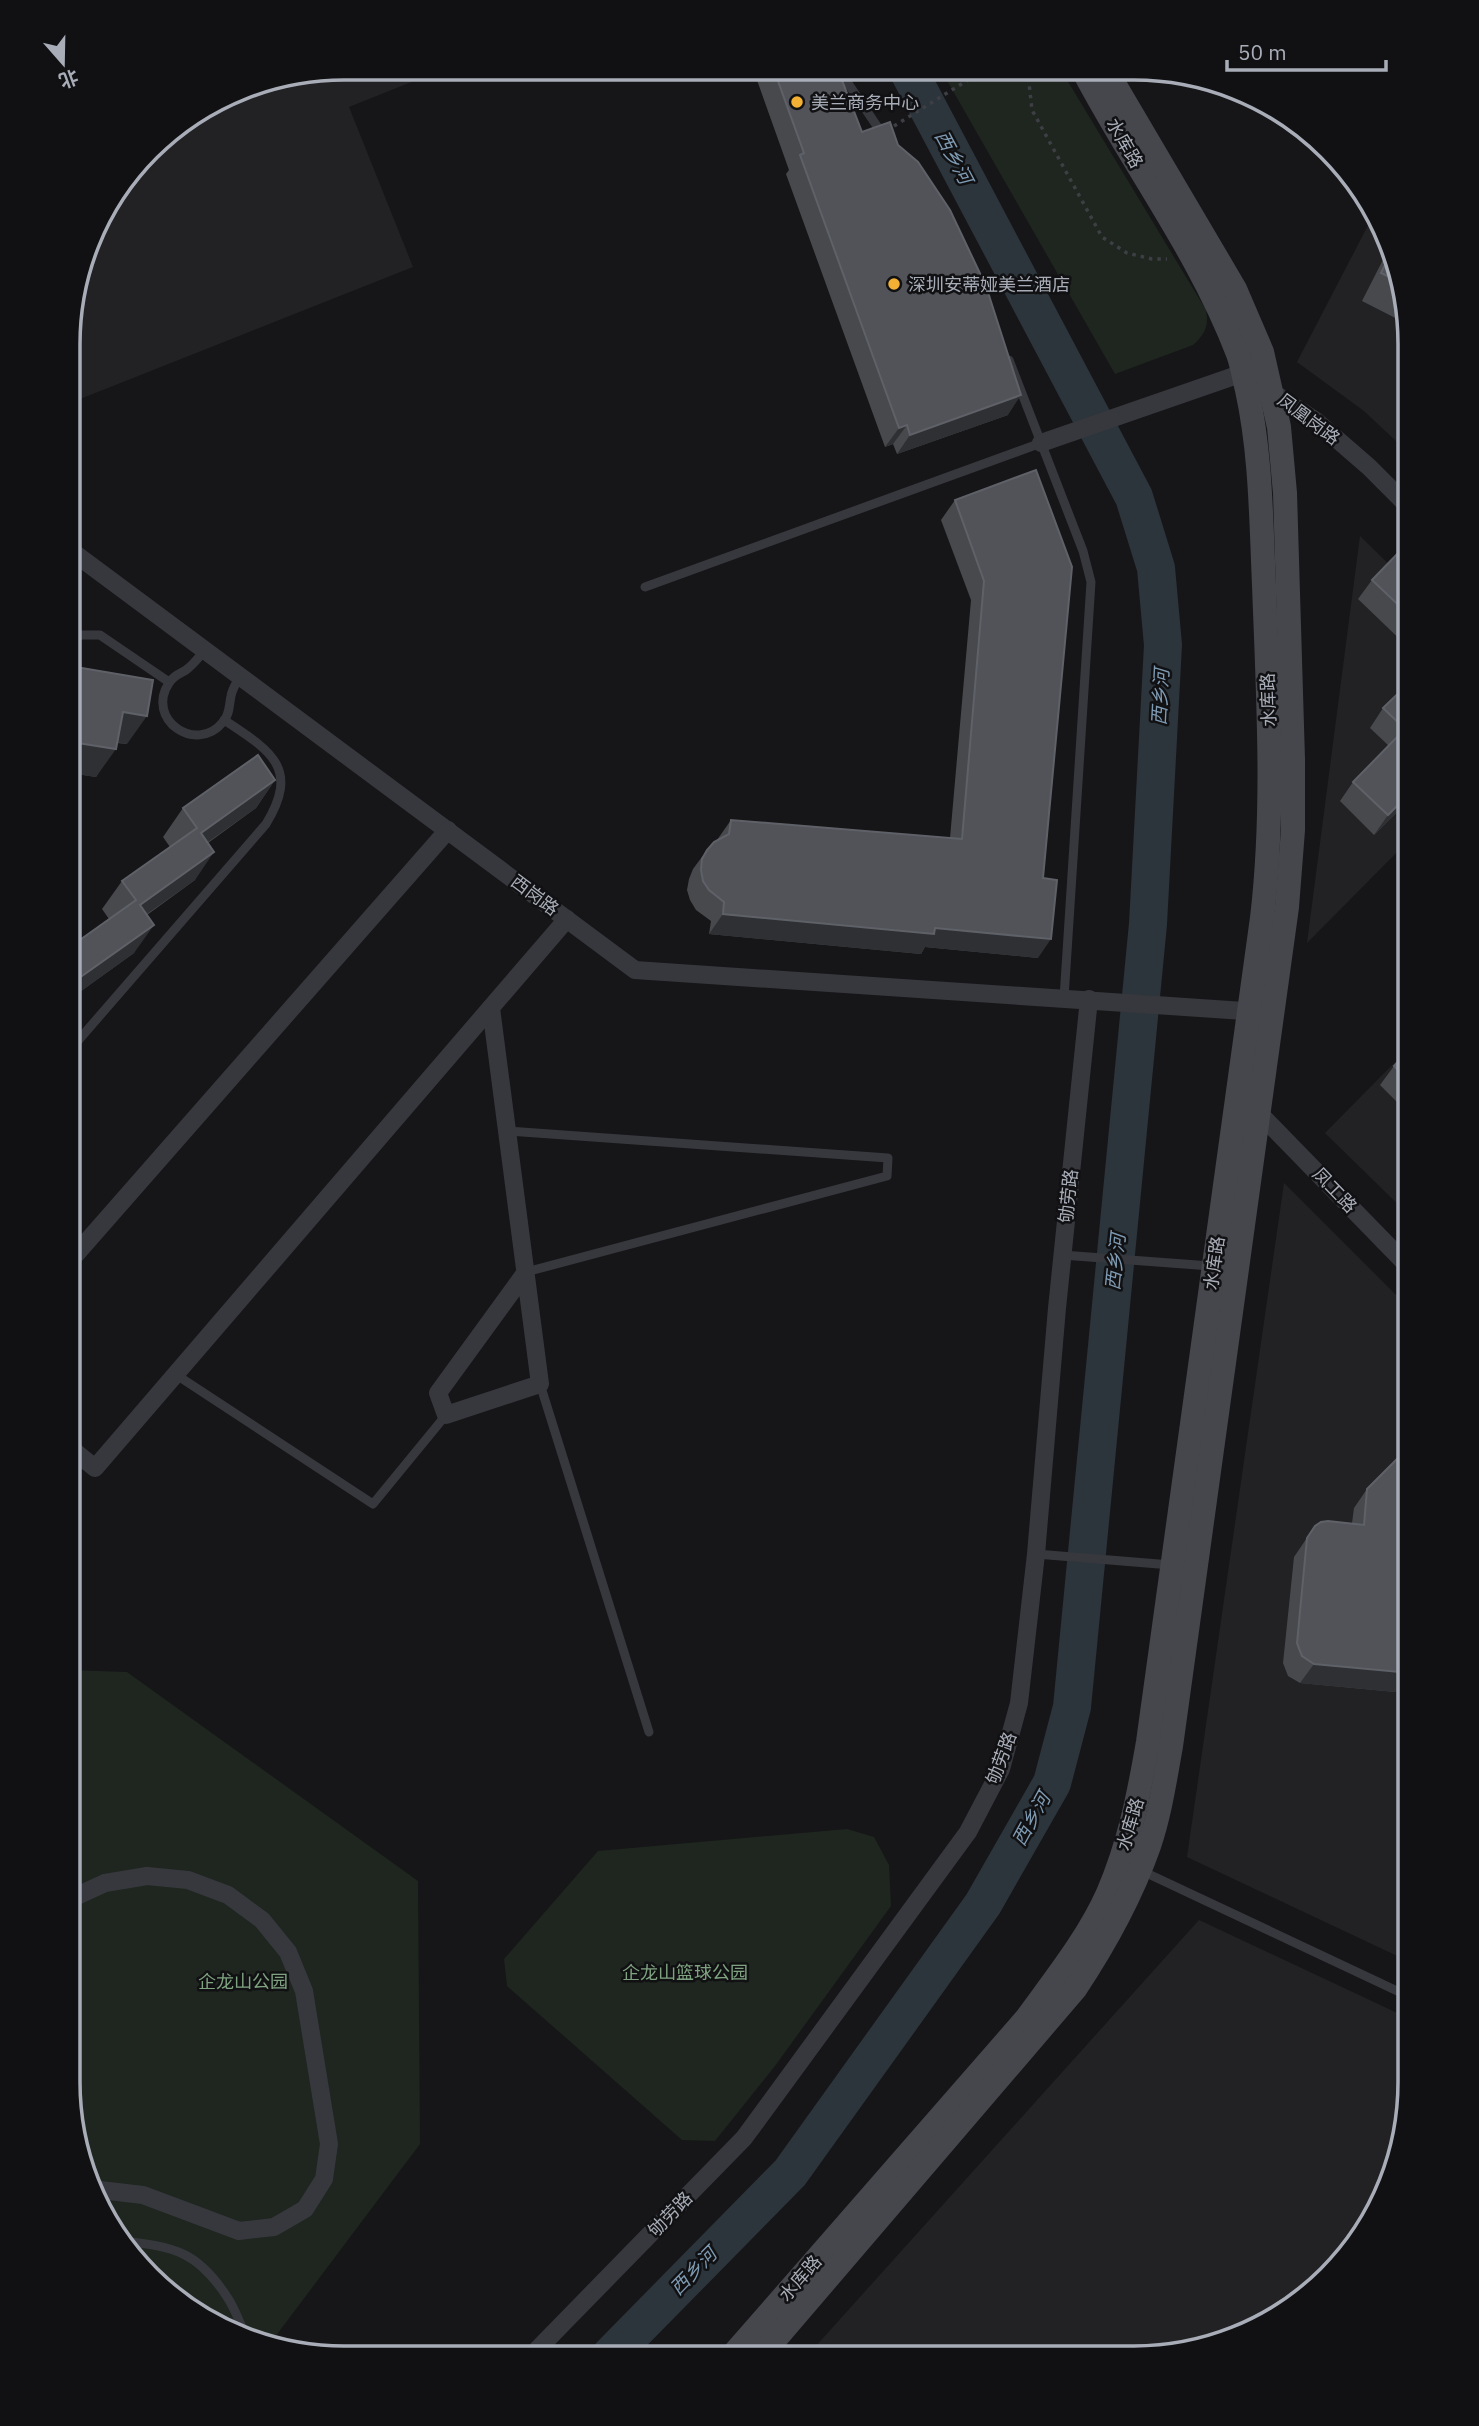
<svg xmlns="http://www.w3.org/2000/svg" width="1479" height="2426" font-family="'IBM Plex Sans','Noto Sans SC',sans-serif">
  <rect width="100%" height="100%" fill="#161618"/>
  <!-- built -->
  <g fill="#222225">
    <path d="M344 68 444 69 349 107 413 267 70 403 71 308 97 222 162 137 239 89Z"/>
    <path d="M1375 212 1390 239 1411 344V455L1364 411 1297 362Z"/>
    <path d="M1360 536 1411 586V838L1307 943Z"/>
    <path d="M1411 1046 1410 1216 1325 1133Z"/>
    <path d="M1284 1183 1410 1309V1962L1187 1857Z"/>
    <path d="M1199 1920 1410 2019V2100L1396 2171 1354 2250 1303 2301 1240 2337 1135 2358 806 2357Z"/>
  </g>
  <!-- green -->
  <g fill="#1e261f">
    <path d="M941 70H1061L1206 310C1209 326 1205 334 1193 345L1115 374Z"/>
    <path d="M69 1670 127 1672 418 1881 420 2144 269 2345 239 2337 176 2301 126 2250 89 2187 68 2082Z"/>
    <path d="M847 1829 874 1837 889 1865 891 1906 775 2066 715 2141 682 2140 507 1986 504 1959 598 1851Z"/>
  </g>
  <g fill="none" stroke-linecap="round" stroke-linejoin="round">
    <!-- river -->
    <path stroke="#2c353c" stroke-width="38" d="M610 2356 790 2173 983 1904 1052 1783 1072 1707 1148 924 1163 645 1156 568 1134 497 908 70"/>
    <!-- path -->
    <g stroke="#3d3f44" stroke-width="3.5" stroke-dasharray="3.5 5" stroke-linecap="butt">
      <path d="M1025 70 1029 83 1032 110 1102 237 1127 253 1152 259H1167"/>
      <path d="M894 126 984 70"/>
    </g>
    <!-- lane -->
    <g stroke="#37383d" stroke-width="9">
      <path d="M839 70 883 135"/>
      <path d="M1009 360 1083 551 1091 582 1064 998"/>
      <path d="M645 587 1041 443"/>
      <path d="M70 639 82 635H100L169 682"/>
      <path d="M205 650C199 657 193 665 186 670 179 674 173 676 169 683 145 719 196 755 223 722 230 714 229 705 231 696 232 689 237 682 240 676"/>
      <path d="M70 1050 266 824C301 767 269 750 224 720"/>
      <path d="M507 1131 888 1158 887 1176 526 1272"/>
      <path d="M1062 1255 1211 1266"/>
      <path d="M175 1374 373 1504 446 1415"/>
      <path d="M540 1384 649 1732"/>
      <path d="M1036 1554 1171 1565"/>
      <path d="M1140 1870 1410 1997"/>
      <path d="M101 2207 108 2191"/>
      <path d="M120 2241C175 2246 199 2252 229 2300 237 2313 241 2328 249 2340"/>
    </g>
    <!-- street -->
    <g stroke="#37383d" stroke-width="18">
      <path d="M1041 443 1243 373 1316 421 1369 467 1411 509"/>
      <path d="M70 550 635 970 1259 1012"/>
      <path d="M491 1008 540 1384 446 1415 438 1393 526 1272"/>
      <path d="M1259 1113 1410 1268"/>
      <path d="M69 1262 448 830"/>
      <path d="M69 1447 95 1468 567 919"/>
      <path d="M68 1900 105 1883 147 1876 188 1880 228 1895 262 1920 288 1952 304 1991 329 2144 324 2179 305 2209 274 2227 239 2231 143 2195 100 2190 92 2192"/>
      <path d="M531 2356 744 2138 968 1832 1001 1769 1019 1703 1036 1554 1057 1308 1089 999"/>
    </g>
    <!-- secondary -->
    <g stroke="#45474d" stroke-width="24">
      <path d="M731 2357 1026 2019C1055 1979 1088 1938 1108 1893 1129 1845 1139 1794 1148 1742L1262 918C1275 807 1268 696 1264 585 1261 519 1261 454 1247 390 1244 378 1242 365 1238 354 1200 253 1133 166 1083 70"/>
      <path d="M760 2357 1075 1989C1105 1944 1131 1897 1149 1846 1160 1814 1165 1779 1171 1746L1287 907 1293 830V759L1285 493 1279 427 1262 352 1235 289 1106 70"/>
    </g>
  </g>
  <!-- wall -->
  <g fill="#47494d">
    <path d="M753 69 838 70 862 132 898 145 1008 415 897 454 893 444 885 447 786 174 789 170Z"/>
    <path d="M1391 244 1407 324 1362 301Z"/>
    <path d="M1036 470 1043 878 1038 958 925 947 921 954 709 934 711 921 696 910 690 900 687 890 689 879 693 869 707 850 717 840 731 820 950 838 971 600 941 520 955 500Z"/>
    <path d="M1411 556V650L1358 599 1372 580Z"/>
    <path d="M70 666 127 744 117 743 96 777 70 773Z"/>
    <path d="M1411 681V798L1374 835 1340 801 1353 782 1389 746 1370 728 1383 708Z"/>
    <path d="M275 780 256 808 208 843 195 880 147 915 134 953 70 999V947L109 919 102 909 122 881 170 847 163 837 183 808Z"/>
    <path d="M1410 1049V1115L1380 1085 1394 1066Z"/>
    <path d="M1410 1446V1692L1406 1693 1300 1683 1288 1676 1283 1663 1294 1557 1315 1526 1352 1523 1354 1508 1367 1489Z"/>
  </g>
  <!-- shaded-wall -->
  <g fill="#2f3033">
    <path d="M1021 395 1008 415 897 454 910 435Z"/>
    <path d="M907 425 893 444 885 447 899 428Z"/>
    <path d="M70 703 78 704 70 716Z"/>
    <path d="M123 712 147 716 127 744 103 740Z"/>
    <path d="M71 742 116 749 96 777 70 773V744Z"/>
    <path d="M275 780 256 808 181 861 201 833Z"/>
    <path d="M1411 792V798L1374 835 1388 815Z"/>
    <path d="M214 852 195 880 120 933 140 905Z"/>
    <path d="M723 914 935 928 1051 939 1038 958 925 947 921 954 709 934Z"/>
    <path d="M154 925 134 953 70 999V991L79 978Z"/>
    <path d="M1314 1664 1410 1673V1692L1406 1693 1300 1683Z"/>
  </g>
  <!-- building -->
  <g fill="#525359" stroke="#5f6168" stroke-width="2">
    <path d="M774 70H838L862 132 890 122 898 145 918 162 950 210 986 286 1021 395 910 435 907 425 899 428 800 155 804 153Z"/>
    <path d="M1392 251 1398 281 1381 273Z"/>
    <path d="M1036 470 1072 567 1043 878 1057 880 1051 939 935 928 934 934 723 914 724 902 709 890 703 881 701 870 702 859 707 850 714 842 729 834 731 820 962 839 984 581 955 500Z"/>
    <path d="M1403 548 1411 556V617L1372 580Z"/>
    <path d="M70 666 153 680 147 716 123 712 116 749 71 742 78 704 70 703Z"/>
    <path d="M1411 681V792L1388 815 1353 782 1405 729 1383 708Z"/>
    <path d="M258 755 275 780 201 833 214 852 140 905 154 925 79 978 70 965V947L136 900 122 881 197 828 183 808Z"/>
    <path d="M1410 1049V1082L1394 1066Z"/>
    <path d="M1410 1446V1673L1314 1664 1302 1656 1297 1643 1307 1538 1315 1526 1321 1522 1328 1521 1364 1525 1367 1489Z"/>
  </g>
  <!-- markers -->
  <g fill="#f2b134" stroke="#111113" stroke-width="2.5">
    <circle cx="797" cy="102" r="7"/>
    <circle cx="894" cy="284" r="7"/>
  </g>
  <g text-anchor="middle" dominant-baseline="central" stroke-width="5" stroke-linejoin="round" paint-order="stroke">
    <!-- poi labels -->
    <g font-size="18" fill="#a8adb8" stroke="#111113" text-anchor="start">
      <text x="811" y="102">美兰商务中心</text>
      <text x="908" y="284">深圳安蒂娅美兰酒店</text>
    </g>
    <!-- street labels -->
    <g font-size="18" fill="#a8adb8" stroke="#111113">
      <text transform="translate(1125 143) rotate(60)">水库路</text>
      <text transform="translate(1309 419) rotate(37)">凤凰岗路</text>
      <text transform="translate(1268 700) rotate(-92)">水库路</text>
      <text transform="translate(535 895) rotate(37)">西岗路</text>
      <text transform="translate(1335 1190) rotate(46)">凤工路</text>
      <text transform="translate(1068 1196) rotate(-84)">劬劳路</text>
      <text transform="translate(1214 1263) rotate(-82)">水库路</text>
      <text transform="translate(1001 1758) rotate(-70)">劬劳路</text>
      <text transform="translate(1130 1824) rotate(-74)">水库路</text>
      <text transform="translate(670 2214) rotate(-46)">劬劳路</text>
      <text transform="translate(800 2278) rotate(-49)">水库路</text>
    </g>
    <!-- park labels -->
    <g font-size="18" fill="#7fa381" stroke="#111113">
      <text x="685" y="1972">企龙山篮球公园</text>
      <text x="243" y="1981">企龙山公园</text>
    </g>
    <!-- water labels -->
    <g font-size="19" font-style="italic" fill="#7f9bb3" stroke="#111113">
      <text transform="translate(954 157) rotate(62)">西乡河</text>
      <text transform="translate(1160 697) rotate(-87)">西乡河</text>
      <text transform="translate(1115 1262) rotate(-84)">西乡河</text>
      <text transform="translate(1031 1819) rotate(-61)">西乡河</text>
      <text transform="translate(693 2271) rotate(-46)">西乡河</text>
    </g>
  </g>
  <!-- crop -->
  <path d="M0 0H1479V2426H0ZM344 80H1134A264 264 0 0 1 1398 344V2082A264 264 0 0 1 1134 2346H344A264 264 0 0 1 80 2082V344A264 264 0 0 1 344 80Z" fill="#111113" fill-rule="evenodd"/>
  <path fill="none" stroke="#a8adb8" stroke-width="3.5" d="M344 80H1134A264 264 0 0 1 1398 344V2082A264 264 0 0 1 1134 2346H344A264 264 0 0 1 80 2082V344A264 264 0 0 1 344 80Z"/>
  <!-- north arrow -->
  <g transform="translate(63 63) rotate(160)" stroke="#111113" stroke-width="5" paint-order="stroke">
  <path d="M0-5L12 26L0 18L-12 26Z" fill="#a8adb8"/>
  <text y="-10" font-size="19" font-weight="bold" text-anchor="middle" fill="#a8adb8">北</text>
  </g>
  <!-- scale -->
  <path d="M1227 60v10h159v-10" fill="none" stroke="#a8adb8" stroke-width="3.5"/>
  <text x="1238" y="60" font-size="21" fill="#a8adb8" stroke="#111113" stroke-width="5" paint-order="stroke">50 m</text>
</svg>
